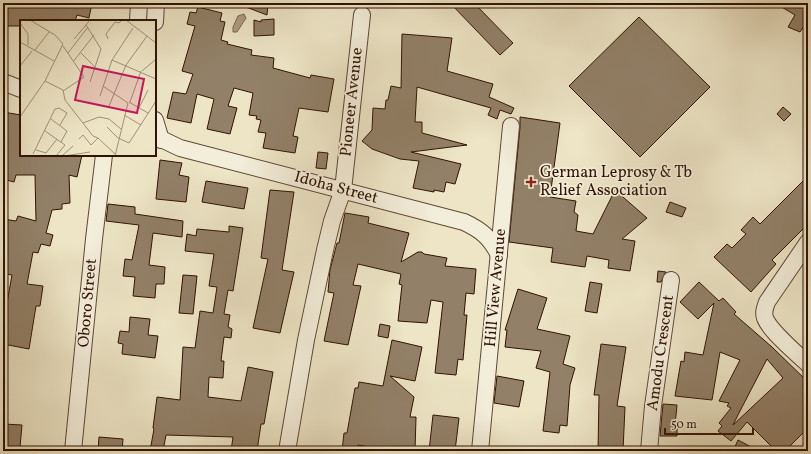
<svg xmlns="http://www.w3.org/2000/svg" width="811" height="454" font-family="Vollkorn,serif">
  <rect width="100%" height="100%" fill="#ede5c6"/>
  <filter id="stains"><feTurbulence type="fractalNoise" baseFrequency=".005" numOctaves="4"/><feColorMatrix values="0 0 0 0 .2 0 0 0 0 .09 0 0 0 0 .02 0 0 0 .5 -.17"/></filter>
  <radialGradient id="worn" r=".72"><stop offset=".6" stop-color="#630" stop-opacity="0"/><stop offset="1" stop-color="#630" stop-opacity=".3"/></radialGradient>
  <!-- water -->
  <path fill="#ad9e84" stroke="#7b6650" d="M244 14 246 18 237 32H233V27L238 16Z"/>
  <!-- building -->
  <g fill="#928068" stroke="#301303" fill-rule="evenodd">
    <path d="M5 3H92L89 18 77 15 75 21H21V26H5Z"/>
    <path d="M238 3H268L267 15 238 4Z"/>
    <path d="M450 3H474L513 43 500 55Z"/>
    <path d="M775 3H808V20L800 32 788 27 795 15Z"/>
    <path d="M198 7 222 13 220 21 225 22 221 40 228 42 227 44 252 50 251 55 274 58 273 68 310 78 311 75 334 79 328 112 299 108 293 136 298 137 295 153 263 148 266 133 258 132 261 120 256 119 257 116 249 115 253 93 234 88 228 106 237 108 230 134 207 129 214 99 197 94 191 123 167 118 173 92 186 94 193 74 182 71 195 26 187 24 190 12 196 13Z"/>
    <path d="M639 17 710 87 640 157 569 86Z"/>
    <path d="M274 19V35L254 36V20L261 22V20Z"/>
    <path d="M402 34 452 38 447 71 493 84 489 97 514 108 511 114 500 110 497 119 488 115 491 108 417 87 415 122H422V133L467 145 411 152 461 164 455 184 446 182 444 192 434 190V192L413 188 419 161 400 159 372 149 362 141 372 130 373 108 385 109 386 100H388L391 86 401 88Z"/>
    <path d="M783 107 791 114 784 121 777 114Z"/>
    <path d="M3 112 21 115V156L82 155 77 177 69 175 70 203 62 204V209L52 210 46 233 53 235 50 246 41 244 38 253 33 252 27 284 43 286 40 306H36L29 349 3 344V325L12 275 6 274 7 267H3V219L16 221 18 216 36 221 35 175H16L14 182 3 179Z"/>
    <path d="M520 117 560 123 550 197 576 201 574 212 578 215 576 231 593 234 615 190 647 218 622 239 635 241 630 271 608 268 609 260 587 256 585 267 551 262 553 248 509 242 520 127Z"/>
    <path d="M318 152 328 153 326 169 316 168Z"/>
    <path d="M160 160 182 163 179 175 189 177 186 202 156 199Z"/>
    <path d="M808 176V224L772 260 776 264 751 292 714 257 727 244 732 248 746 234 741 230 753 217 760 224Z"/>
    <path d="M206 181 248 188 244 209 202 202Z"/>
    <path d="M270 190 294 192 282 270 294 272 280 333 253 328 268 259 261 258Z"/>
    <path d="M670 202 686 208 682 217 666 212Z"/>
    <path d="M108 204 135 207V214L183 221 182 237 153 233 149 265 165 267 164 284H156L155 298 133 296 135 277 123 276 125 259 132 260 139 225 106 221Z"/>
    <path d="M345 213 369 217 368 223 409 233 401 262 418 252H422L424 254 447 258 445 266 476 269 474 294 466 293 464 315H467L463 360 458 359 456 375 435 373 443 302 431 300 427 323 398 321 402 285 399 284 401 274 358 264 353 285 361 286 348 345 324 341 334 293 328 292 330 270 337 243H339Z"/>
    <path d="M229 226 243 228 233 291 228 290 224 314 230 315 228 327 232 329 231 338 224 337 221 361H224L223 378 209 377 208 397 241 401 248 367 273 372 264 424H261L257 451H231L233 437 166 435 163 451H150L154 429 153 428 157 397 180 400 183 347 195 348 200 311 213 313 217 287 209 286 214 254 185 251 187 234 196 236 197 229 229 232Z"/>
    <path d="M658 271 666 272 661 282H657Z"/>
    <path d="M183 275 197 276 193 314 179 313Z"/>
    <path d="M590 282 602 284 597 313 585 311Z"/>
    <path d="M699 282 719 301 723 298 736 312 734 314 772 347 808 382V397L803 401 808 406V423L805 431 790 446 794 451H776L747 422 731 441 718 431 722 426 719 423 731 408 727 406 729 403 719 401 740 360 720 352 712 400 675 396 681 361 684 362 685 352 703 355 714 303 698 319 680 302ZM767 359 783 378 733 425 740 411Z"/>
    <path d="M518 289 547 298 537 329 570 336 563 364 575 368 570 385 567 426 560 425 559 433 543 431 550 372 536 368 541 351 505 347 507 330H505Z"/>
    <path d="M130 317 150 319 148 335 158 336 155 358 122 354 123 344 118 343 120 331 129 332Z"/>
    <path d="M380 324 390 326 388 338 378 336Z"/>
    <path d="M392 340 422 347 415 381 390 376 414 397 410 417H416L415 451H393L358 445 357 451H342L344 433H347L355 388H358L359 382 383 386Z"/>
    <path d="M601 344 626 347 617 406 625 407 623 451H598L599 395H594Z"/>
    <path d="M497 376 524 381 519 407 494 403Z"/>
    <path d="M663 404 677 405 675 426H677V436H660Z"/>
    <path d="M433 415 459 418 455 451H429Z"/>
    <path d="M3 424 22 425 20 447 3 446Z"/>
    <path d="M99 437 123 439 122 451H98Z"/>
    <path d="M738 440 759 451H733Z"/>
  </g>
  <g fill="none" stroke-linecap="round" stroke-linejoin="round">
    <!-- minor casing -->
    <g stroke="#5f4834" stroke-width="18">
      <g id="minor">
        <path d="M138 21 139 3"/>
        <path d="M155 22 156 3"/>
        <path d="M3 82 21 89"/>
        <path d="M155 120 161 140"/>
        <path d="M155 136 180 148 464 222C481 230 490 237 499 255"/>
        <path d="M808 242 767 302C765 308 763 312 765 318 770 331 797 354 808 364"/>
        <path d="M73 451 94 239 104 155"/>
        <path d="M287 451 306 340 325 250 332 221 343 190 362 15"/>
        <path d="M480 451 511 126"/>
        <path d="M649 451 653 406 671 280"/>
      </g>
    </g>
    <!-- minor -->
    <use href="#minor" stroke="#f3eeda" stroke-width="16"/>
  </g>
  <!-- markers -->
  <path fill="#8f2418" stroke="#f3eeda" stroke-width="1.5" d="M529 176h4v4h4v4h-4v4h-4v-4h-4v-4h4z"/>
  <g text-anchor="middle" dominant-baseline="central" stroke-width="3.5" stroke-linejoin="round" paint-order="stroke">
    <!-- street labels -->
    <g font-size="16" fill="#301303" stroke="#f3eeda">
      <text transform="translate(352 102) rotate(-84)">Pioneer Avenue</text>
      <text transform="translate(336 188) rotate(15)">Idoha Street</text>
      <text transform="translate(496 288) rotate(-85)">Hill View Avenue</text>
      <text transform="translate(88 303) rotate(-85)">Oboro Street</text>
      <text transform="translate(661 353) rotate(-82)">Amodu Crescent</text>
    </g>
    <!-- poi labels -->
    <g font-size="16" fill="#301303" stroke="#f3eeda" text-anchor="start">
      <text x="540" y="173">German Leprosy &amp; Tb<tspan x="540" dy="18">Relief Association</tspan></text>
    </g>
  </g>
  <!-- overview -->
  <g transform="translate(20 20)">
    <rect width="136" height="136" fill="#ede5c6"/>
    <path fill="none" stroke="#a19178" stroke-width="1" d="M70 0 66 5 81 29 70 62M106 0 136 23M0 3 8 14V25M54 19 66 5M88 19 86 14 95 2 99 3 102 0M0 22 34 41M43 26 64 57 43 71M15 30 29 12M48 33 68 7M61 33 75 47M92 40 136 59M53 42 74 15M0 46 12 31M122 51 135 40M25 61 43 70 45 80 73 116 78 118M83 66 108 83 95 136M80 76 92 40 113 8M109 82 128 93M110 82 121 51M89 86 106 45 127 16M119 88 128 70M104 95 121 105M0 97 25 61 43 24 35 15 10 0M31 99 47 111 41 122M63 103 79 97 89 99 101 109M87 107 98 118 109 123 136 81M25 111 45 125 36 136M59 119 63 115 71 125 78 118 95 134M16 130 26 133 37 119M13 134 35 89 39 88 47 93 40 105M43 135 53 126M44 136 70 132"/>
    <path fill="#c2185b" fill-opacity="0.15" stroke="#c2185b" stroke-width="2" d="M63 46 124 59 117 93 55 80Z"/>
    <rect width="136" height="136" fill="none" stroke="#301303" stroke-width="2"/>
  </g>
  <!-- margin -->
  <rect width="811" height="454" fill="none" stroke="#ede5c6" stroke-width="16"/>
  <rect x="4" y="4" width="803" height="446" fill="none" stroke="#301303" stroke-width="2"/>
  <rect x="8" y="8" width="795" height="438" fill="none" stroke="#301303"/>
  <!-- scale -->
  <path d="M665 428v6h88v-6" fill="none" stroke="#301303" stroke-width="2"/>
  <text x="671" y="428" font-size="12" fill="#301303" stroke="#f3eeda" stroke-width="3" paint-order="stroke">50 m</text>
  <rect width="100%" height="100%" filter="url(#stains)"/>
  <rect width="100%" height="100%" fill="url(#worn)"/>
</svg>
